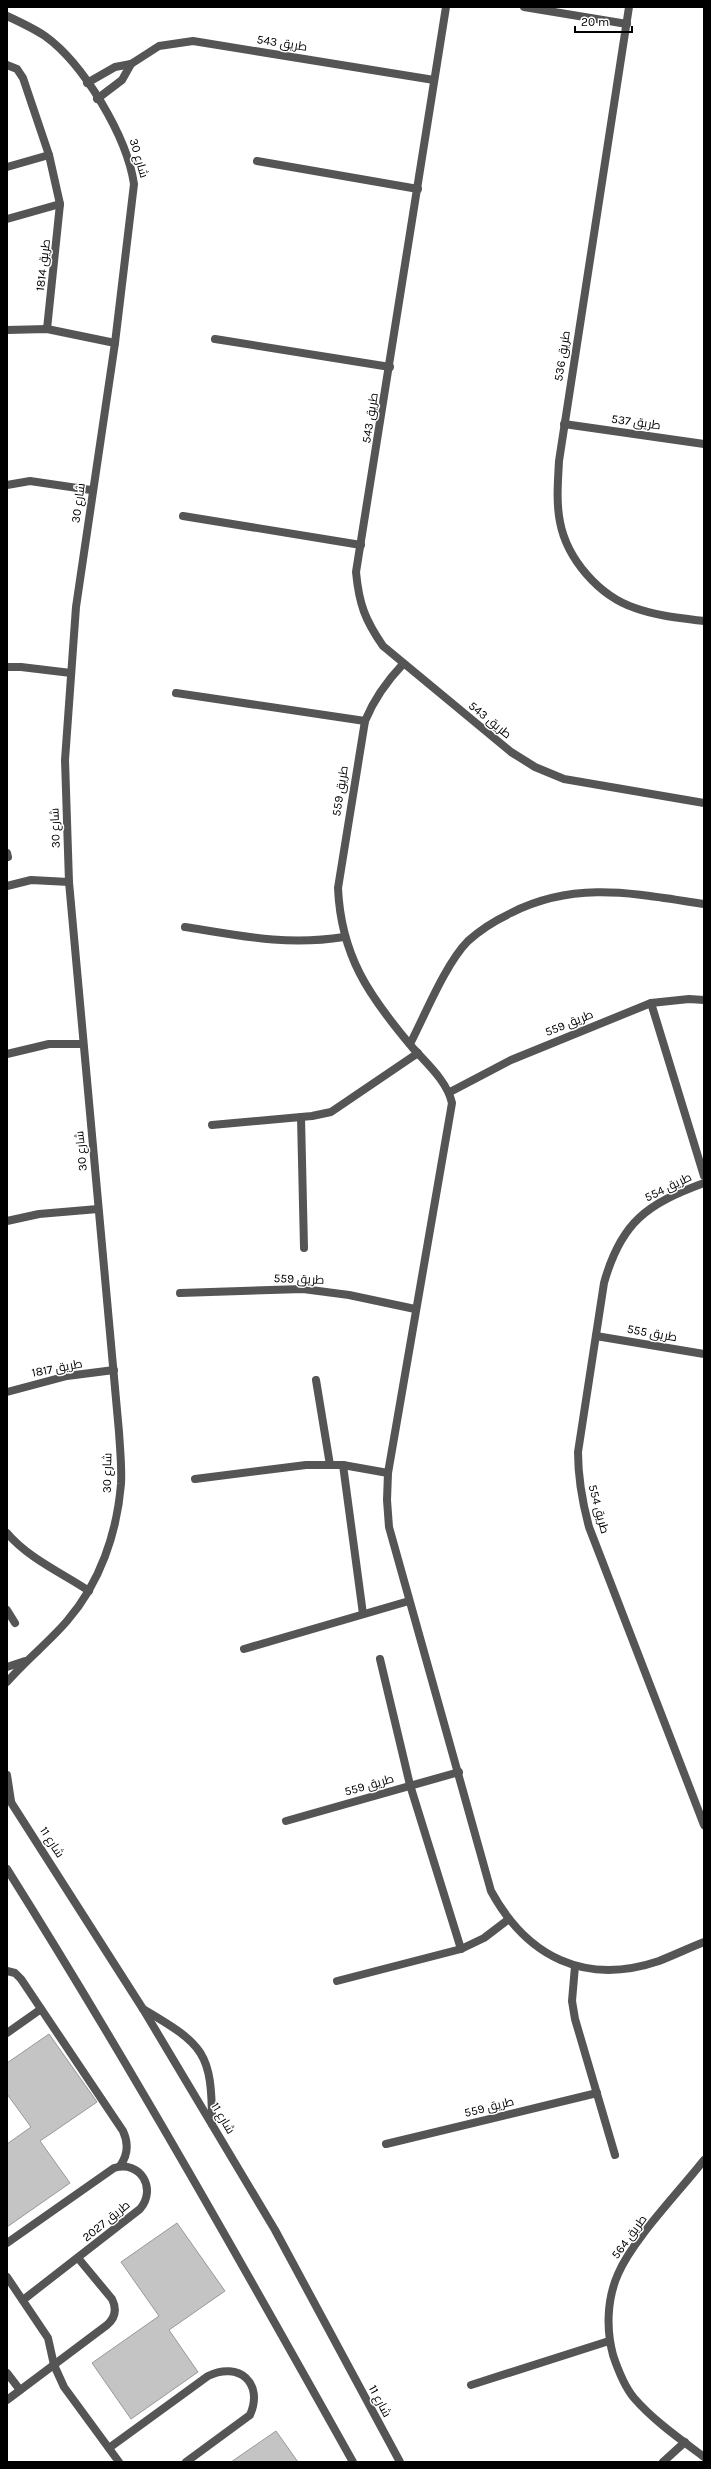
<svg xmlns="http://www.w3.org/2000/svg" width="711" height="2469" font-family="Karla,Cairo,sans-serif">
  <rect width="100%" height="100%" fill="#fff"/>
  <!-- building -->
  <g fill="#c4c4c4" stroke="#999">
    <path d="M49 2034 97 2102 40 2141 70 2183 7 2227V2144L31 2127 7 2094V2063Z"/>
    <path d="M177 2223 225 2291 169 2330 198 2372 131 2419 92 2363 159 2316 121 2262Z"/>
    <path d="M276 2431 298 2462H231Z"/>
  </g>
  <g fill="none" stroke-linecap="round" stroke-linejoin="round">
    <!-- service -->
    <g stroke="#555" stroke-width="8">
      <path d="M651 1003 704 1176"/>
      <path d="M301 1117 304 1248"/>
      <path d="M316 1380 330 1465"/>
      <path d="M343 1465 363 1614"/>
      <path d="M380 1659 410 1785 461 1949"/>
      <path d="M143 2009C204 2045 212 2052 212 2124"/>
    </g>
    <!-- minor -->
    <g stroke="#555" stroke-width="8">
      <path d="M446 7 356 572C359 604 365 620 383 646L511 752 535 767 564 779 704 803"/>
      <path d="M524 7 627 24"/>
      <path d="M629 7 559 461C558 481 556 502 560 522 567 559 599 596 635 608 657 616 681 618 704 621"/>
      <path d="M7 16C20 22 33 28 45 36 84 64 127 137 134 184L115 343 76 607 65 760 69 882 119 1432C120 1449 122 1467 121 1484 117 1533 100 1583 67 1621 49 1642 26 1660 7 1682"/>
      <path d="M7 65 17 69 23 78 49 155 60 204 47 329"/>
      <path d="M87 83 115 67 131 64 159 46 193 41 434 80"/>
      <path d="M97 99 122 80 131 64"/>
      <path d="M257 161 418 189"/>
      <path d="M7 167 49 155"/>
      <path d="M7 219 60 204"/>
      <path d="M7 330 47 329 115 343"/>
      <path d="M215 339 390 367"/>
      <path d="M564 424 704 444"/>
      <path d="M7 485 30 481 91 490"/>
      <path d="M183 516 361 545"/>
      <path d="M403 664C386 682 374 699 365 721L338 888C341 956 369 996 412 1047 427 1064 447 1081 452 1103L388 1473 387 1500 389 1527 491 1891C527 1957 585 1986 659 1961 674 1955 689 1948 704 1942"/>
      <path d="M7 667H21L71 673"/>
      <path d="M176 693 365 721"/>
      <path d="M7 853 8 857"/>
      <path d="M7 886 31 880 69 882"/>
      <path d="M185 927C241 936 287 946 344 937"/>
      <path d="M410 1044C425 1015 446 963 468 941 480 930 496 920 511 913 576 880 636 894 704 904"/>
      <path d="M7 1054 49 1044H82"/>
      <path d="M450 1092 511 1060 651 1003 689 999 704 1000"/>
      <path d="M212 1125 312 1116 331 1112 418 1053"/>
      <path d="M704 1183C647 1204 621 1222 604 1283L578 1452C578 1479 582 1501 589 1527L704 1825"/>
      <path d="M7 1221 39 1214 98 1209"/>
      <path d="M180 1293 303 1289 349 1295 415 1309"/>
      <path d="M596 1336 704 1354"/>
      <path d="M7 1392 67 1376 114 1370"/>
      <path d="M195 1479 306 1465H343L388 1473"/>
      <path d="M7 1533C28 1558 62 1573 89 1591"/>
      <path d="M7 1610 15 1623"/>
      <path d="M244 1649 409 1601"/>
      <path d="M7 1667 25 1661"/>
      <path d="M7 1775 11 1801"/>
      <path d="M286 1821 459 1772"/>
      <path d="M575 1966 572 2001 575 2019 615 2155"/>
      <path d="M7 1971 15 1973 21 1979 123 2131C129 2144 128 2155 120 2166"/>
      <path d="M337 1981 461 1949 484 1938 509 1919"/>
      <path d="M7 2033 41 2009"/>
      <path d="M386 2144 597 2093"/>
      <path d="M704 2160C679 2192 633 2239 618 2274 607 2299 606 2329 613 2355 618 2370 624 2386 634 2398 654 2421 680 2439 704 2457"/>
      <path d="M7 2243 114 2168C141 2160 157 2189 140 2209L23 2300"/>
      <path d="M7 2277 48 2338 54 2365 64 2387 119 2462"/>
      <path d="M7 2373 20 2390"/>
      <path d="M471 2385 609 2341"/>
      <path d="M7 2400 107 2325C115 2318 117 2309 112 2299L78 2258"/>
      <path d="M109 2448 208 2376C239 2361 264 2383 250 2415L186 2462"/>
      <path d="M663 2462 685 2442"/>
    </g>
    <!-- tertiary -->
    <g stroke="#555" stroke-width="8">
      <path d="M7 1796 143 2009 275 2230 400 2462"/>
      <path d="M7 1869C129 2063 241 2262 353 2462"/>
    </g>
  </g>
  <g text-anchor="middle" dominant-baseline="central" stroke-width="3" stroke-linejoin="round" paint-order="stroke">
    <!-- street labels -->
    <g font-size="12" fill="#000" stroke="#fff">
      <text transform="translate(282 43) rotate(9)">طريق 543</text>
      <text transform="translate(139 158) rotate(74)">شارع 30</text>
      <text transform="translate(43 265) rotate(-83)">طريق 1814</text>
      <text transform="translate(562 356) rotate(-81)">طريق 536</text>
      <text transform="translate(370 418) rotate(-81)">طريق 543</text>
      <text transform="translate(636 422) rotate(8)">طريق 537</text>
      <text transform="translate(78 503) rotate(-82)">شارع 30</text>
      <text transform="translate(490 720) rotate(39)">طريق 543</text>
      <text transform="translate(340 791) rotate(-81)">طريق 559</text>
      <text transform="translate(55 828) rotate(-92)">شارع 30</text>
      <text transform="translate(569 1023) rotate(-22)">طريق 559</text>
      <text transform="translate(81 1151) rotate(-95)">شارع 30</text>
      <text transform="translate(668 1187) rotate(-26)">طريق 554</text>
      <text transform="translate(299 1279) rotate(2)">طريق 559</text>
      <text transform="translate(652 1333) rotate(10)">طريق 555</text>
      <text transform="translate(57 1368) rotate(-11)">طريق 1817</text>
      <text transform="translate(107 1473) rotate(-89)">شارع 30</text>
      <text transform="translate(599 1509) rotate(75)">طريق 554</text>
      <text transform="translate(369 1785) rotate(-16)">طريق 559</text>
      <text transform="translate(52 1842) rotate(57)">شارع 11</text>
      <text transform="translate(489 2107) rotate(-14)">طريق 559</text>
      <text transform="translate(223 2118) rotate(59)">شارع 11</text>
      <text transform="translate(106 2221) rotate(-39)">طريق 2027</text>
      <text transform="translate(629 2237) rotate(-54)">طريق 564</text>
      <text transform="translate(380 2401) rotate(62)">شارع 11</text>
    </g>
  </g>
  <!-- border -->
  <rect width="711" height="2469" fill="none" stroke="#000000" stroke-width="16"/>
  <!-- scale -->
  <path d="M575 26v6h57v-6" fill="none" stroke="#000000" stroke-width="2"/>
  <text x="581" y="26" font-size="12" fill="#000000" stroke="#ffffff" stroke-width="3" paint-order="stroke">20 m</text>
</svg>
